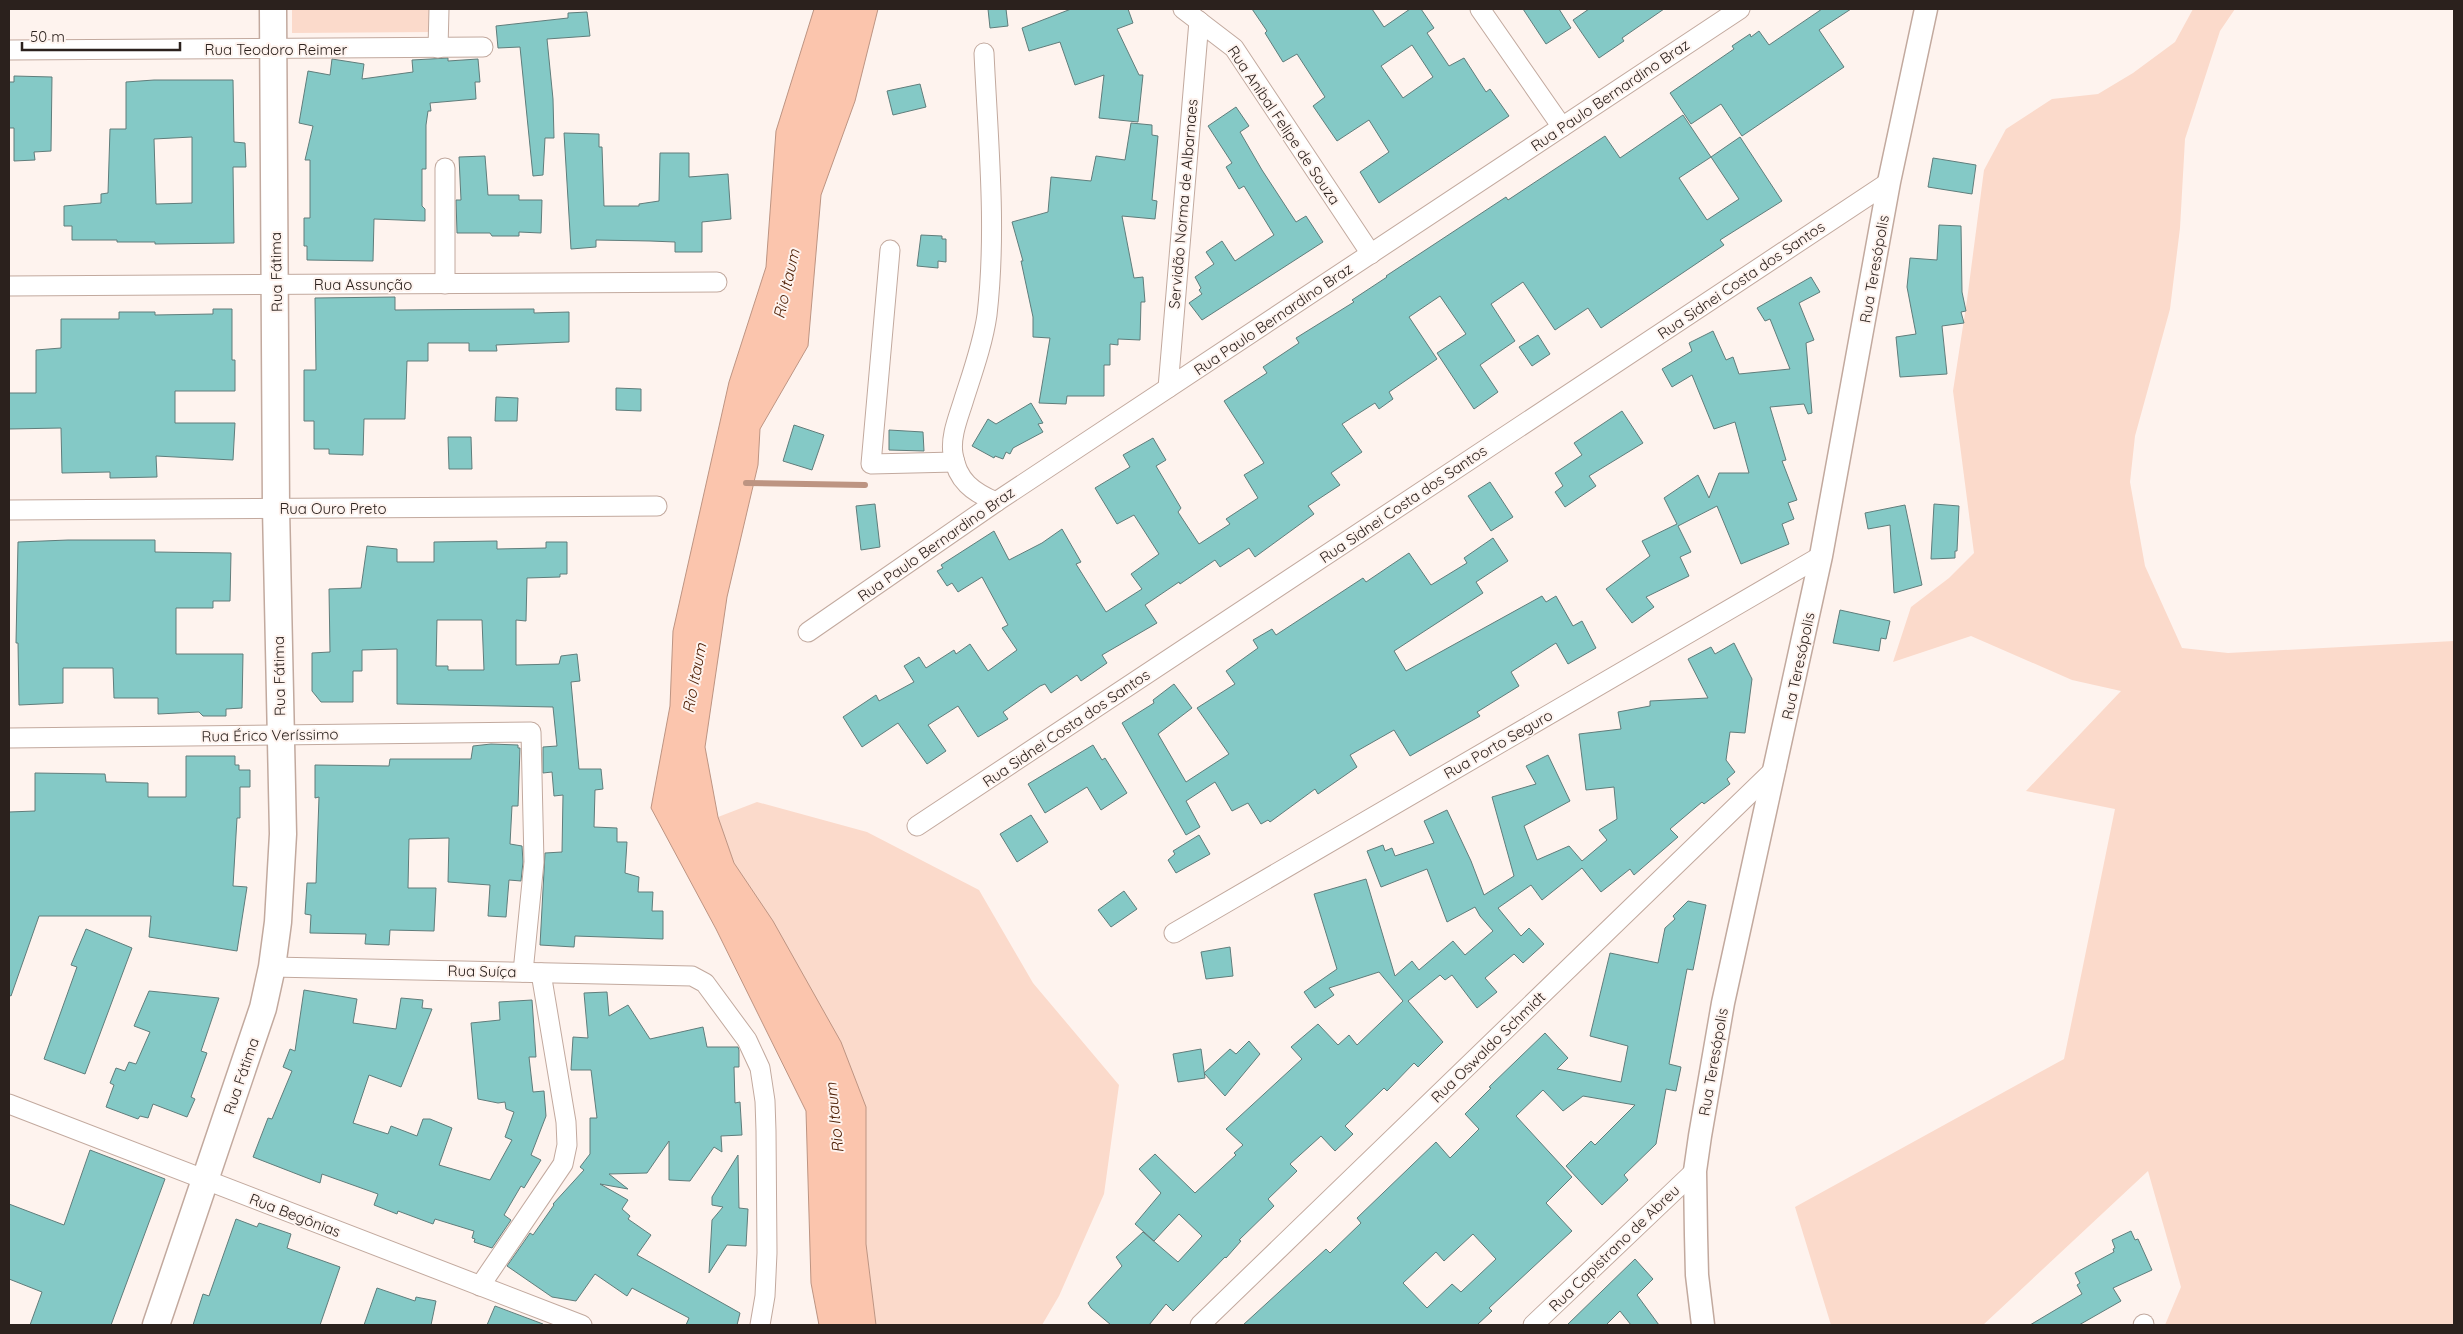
<svg xmlns="http://www.w3.org/2000/svg" width="2463" height="1334" font-family="Quicksand,sans-serif">
  <rect width="100%" height="100%" fill="#fef3ee"/>
  <!-- green -->
  <g fill="#fbdacb">
    <path d="M292 9H432L433 32 292 33Z"/>
    <path d="M2193 9H2235L2220 31 2185 139 2180 228 2170 309 2135 436 2130 482 2145 566 2182 648 2228 653 2454 641V1325H2165L2181 1287 2148 1171 1983 1325H1831L1795 1207 2064 1059 2115 809 2026 791 2121 691 2072 680 1971 636 1893 662 1911 607 1949 578 1974 553 1953 391 1967 300 1984 170 2006 129 2052 99 2098 94 2133 73 2175 42Z"/>
    <path d="M757 802 867 832 979 890 1033 983 1119 1085 1104 1194 1059 1296 1042 1325H876L866 1244 773 921 734 863 718 817Z"/>
  </g>
  <!-- water -->
  <path fill="#fbc5ad" stroke="#bd9482" d="M814 9H878L855 101 821 195 808 346 760 429 758 465 727 597 705 747 718 817 734 863 773 921 841 1042 866 1107V1244L876 1325H819L811 1283 806 1111 716 929 651 808 670 706 673 631 729 382 766 267 776 131Z"/>
  <g fill="none" stroke-linecap="round" stroke-linejoin="round">
    <!-- stream -->
    <path stroke="#bd9482" stroke-width="6" d="M746 483 865 485"/>
  </g>
  <!-- building -->
  <g fill="#84c9c6" stroke="#607d7b" fill-rule="evenodd">
    <path d="M988 9H1006L1008 26 990 28Z"/>
    <path d="M1071 9H1128L1133 23 1117 29 1139 75H1143L1138 122 1099 118 1104 75 1075 85 1060 42 1029 51 1022 28Z"/>
    <path d="M1252 9H1372L1384 27 1410 9H1421L1434 28 1427 33 1449 66 1464 58 1486 92 1490 89 1509 116 1379 203 1360 172 1389 152 1369 120 1337 141 1313 106 1325 97 1297 54 1283 62 1265 33 1267 31ZM1412 45 1433 77 1403 98 1381 66Z"/>
    <path d="M1523 9H1559L1571 28 1546 44Z"/>
    <path d="M1589 9H1664L1622 38 1624 41 1599 58 1573 20Z"/>
    <path d="M1822 9H1851L1819 30 1844 67 1742 136 1721 104 1691 124 1670 93 1734 49 1732 46 1750 34 1751 37 1759 31 1769 45Z"/>
    <path d="M587 12 590 36 547 39 553 99 554 138H545L543 175 533 176 520 47 498 48 496 26 568 18V13Z"/>
    <path d="M448 58V61L478 59 480 82H475L476 99 430 103 431 111H428L426 125V169H422V206L425 209V221L374 219 373 261 307 260V246H304V218H310V160H305L313 126 299 123 308 71 330 75 332 59 364 64 362 79 413 72 412 60Z"/>
    <path d="M14 76 52 77 51 151 34 152 35 160 14 161V128H9V82H14Z"/>
    <path d="M154 80H233L234 142 245 143 246 167H233L234 243 155 244V242H117V240H72V226H64V206L101 203V194L108 193 110 129H126V82ZM192 137V203L156 204 154 139Z"/>
    <path d="M920 84 926 107 893 115 887 91Z"/>
    <path d="M1236 107 1249 126 1240 132 1262 170 1296 222 1306 216 1323 242 1202 320 1189 303 1202 294 1199 290 1201 288 1195 277 1214 264 1206 252 1222 241 1235 261 1274 235 1244 186 1239 189 1226 167 1232 163 1208 126Z"/>
    <path d="M1683 115 1711 157 1740 137 1782 201 1720 240 1724 245 1601 328 1588 308 1555 330 1523 282 1491 304 1515 341 1480 365 1498 392 1474 409 1437 353 1466 334 1440 296 1409 317 1437 359 1389 392 1393 399 1379 409 1375 403 1342 424 1362 452 1331 473 1340 485 1308 506 1314 514 1255 557 1249 548 1220 567 1215 560 1180 584 1179 582 1145 605 1157 623 1102 655 1107 663 1081 681 1077 675 1051 693 1045 684 1040 686 1003 712 1008 719 978 737 958 706 928 725 946 751 927 764 898 723 862 747 843 717 876 695 879 701 914 682 904 666 919 657 926 668 954 650 956 654 970 644 988 671 1017 650 1002 628 1008 625 982 577 958 592 952 583 947 586 937 571 943 568 941 565 994 531 1009 560 1042 543 1062 529 1081 562 1076 564 1106 612 1142 589 1131 574 1159 554 1134 515 1117 524 1095 488 1130 467 1123 455 1153 438 1166 460 1156 466 1181 508 1178 512 1199 544 1230 524 1226 519 1258 498 1244 475 1264 463 1224 401 1267 373 1263 367 1299 343 1296 338 1354 302 1352 300 1387 277 1386 276 1506 197 1508 200 1605 136 1620 158ZM1711 157 1739 199 1707 220 1679 178Z"/>
    <path d="M1131 123 1152 125V135L1158 136 1152 200 1157 201 1155 219 1122 216 1134 278 1143 277 1145 302H1141L1140 340 1118 339V345L1110 344V365H1104V396H1067L1066 404 1039 403 1050 338 1033 337V317L1021 261H1023L1012 222 1048 212 1051 177 1091 181 1096 156 1125 160Z"/>
    <path d="M564 133 599 134V147H602L604 206H639V204L659 201 660 153H689V177L728 174 731 219 702 222V252H675V242L650 241 596 240V247L571 249Z"/>
    <path d="M485 156 488 195H519V200H542L541 233 519 232V236H492L490 233H457L456 200H461L459 157Z"/>
    <path d="M1933 158 1976 165 1972 194 1928 187Z"/>
    <path d="M1939 225 1961 226 1962 292 1966 311 1961 312 1964 323 1942 326 1947 374 1900 377 1896 337 1916 334 1907 287 1910 258 1937 260Z"/>
    <path d="M921 235 942 236V239H946V262L938 261V268L917 266Z"/>
    <path d="M1811 277 1820 292 1799 303 1814 340 1806 343 1812 413 1808 414 1804 404 1770 407 1786 460 1782 461 1797 500 1788 503 1794 519 1782 524 1789 544 1741 564 1717 506 1678 526 1691 552 1680 557 1689 576 1646 597 1654 607 1632 623 1606 589 1650 556 1642 541 1677 524 1664 498 1698 475 1709 498 1719 473H1749L1735 422 1714 429 1692 375 1672 387 1662 369 1692 351 1689 343 1713 331 1726 360 1733 357 1739 374 1790 369 1770 319 1765 321 1757 308Z"/>
    <path d="M395 297V310L534 309V313L569 312V342L496 345 497 351H469V343H428V361H407L405 419H364L363 455 329 454V449H314V421H304V370H316L315 298Z"/>
    <path d="M213 309H232V360H235V391H175V423H235L233 460 156 456 157 477 110 478V472L62 473 61 428 9 429V393H36V350L61 348V319H119V312H155V315L213 314Z"/>
    <path d="M1538 335 1550 354 1532 366 1519 347Z"/>
    <path d="M616 388 641 389V411L616 410Z"/>
    <path d="M496 397 518 398 517 421H495Z"/>
    <path d="M1031 403 1043 423 1038 424 1043 432 1013 448 1010 454 1006 452 1003 459 995 456 994 458 972 446 988 419 996 424Z"/>
    <path d="M1622 411 1643 443 1589 476 1596 486 1565 507 1555 492 1563 486 1555 473 1582 455 1574 443Z"/>
    <path d="M794 425 824 435 812 470 783 461Z"/>
    <path d="M889 430 923 432 924 451 889 450Z"/>
    <path d="M448 437H471L472 469H449Z"/>
    <path d="M1490 482 1513 517 1491 531 1468 496Z"/>
    <path d="M875 504 880 547 861 550 856 506Z"/>
    <path d="M1934 504 1959 506 1957 551H1955V558L1931 559Z"/>
    <path d="M1905 505 1922 585 1894 593 1890 525 1868 529 1865 513Z"/>
    <path d="M1493 538 1508 561 1476 582 1483 593 1394 651 1406 671 1542 596 1546 602 1556 596 1573 626 1582 621 1596 648 1568 664 1556 643 1511 672 1519 686 1477 712 1480 716 1410 756 1394 730 1350 755 1357 767 1318 794 1315 789 1270 822 1268 820 1261 824 1248 803 1232 811 1215 782 1186 801 1200 827 1186 835 1122 723 1154 703 1153 700 1174 684 1192 708 1158 734 1186 782 1229 754 1197 708 1235 684 1226 671 1258 648 1253 640 1272 629 1276 635 1363 578 1366 582 1409 553 1431 585 1467 563 1464 558Z"/>
    <path d="M68 540H155V552L231 553 230 601H213V608H176V654H243L242 708 226 709V716H203L199 712 158 714V698H114L113 668H63V703L19 705 18 643H16L18 542Z"/>
    <path d="M497 541V549L546 548V542H567V574H560V577L527 578 526 621 516 620V665L559 664 561 656 577 654 580 681 571 682 579 769H601L603 789 595 790 594 827 617 828V842H627L625 873 639 877 638 892H653L652 911H663V939L575 936 574 947 540 945 545 853 562 852 563 795 554 796 552 772 543 773V747L557 746 553 707 397 704V649L362 650V671H353V702H321L312 691V653L330 652 329 589 361 588 367 546 397 549V562H434V542ZM437 620H482L484 670H448V666H436Z"/>
    <path d="M1840 610 1890 621 1886 639 1881 638 1879 651 1833 643Z"/>
    <path d="M1734 643 1752 679 1745 733 1730 732 1726 760 1735 772 1727 779 1730 784 1704 804 1702 802 1670 829 1678 837 1634 875 1630 869 1601 892 1582 868 1542 900 1531 885 1498 908 1521 936 1529 928 1544 944 1523 963 1514 954 1485 978 1497 992 1477 1008 1452 975 1445 980 1440 975 1408 1001 1443 1042 1418 1067 1414 1063 1387 1091 1384 1088 1345 1126 1353 1134 1335 1151 1321 1136 1290 1164 1297 1171 1268 1199 1274 1206 1239 1240 1241 1241 1226 1258 1225 1257 1173 1311 1166 1304 1149 1325H1111L1091 1308 1088 1303 1122 1266 1116 1257 1143 1232 1178 1262 1202 1236 1179 1214 1154 1241 1135 1224 1161 1193 1139 1169 1155 1154 1195 1193 1236 1155 1234 1153 1243 1145 1226 1129 1302 1059 1291 1047 1318 1024 1338 1045 1349 1035 1357 1045 1403 1001 1379 972 1329 988 1334 995 1315 1008 1304 992 1337 969 1314 894 1366 879 1395 976 1412 961 1419 970 1453 941 1465 955 1493 931 1480 916 1475 907 1447 922 1427 869 1381 887 1367 851 1383 845 1385 851 1392 848 1395 856 1434 843 1424 821 1447 810 1471 861 1484 895 1514 876 1492 797 1536 784 1526 766 1548 755 1570 801 1524 826 1537 860 1569 846 1582 861 1607 840 1599 830 1617 819 1614 787 1586 790 1579 734 1621 729 1618 712 1650 706V701L1708 698 1688 659 1711 647 1715 654Z"/>
    <path d="M491 744 518 745V748H520L518 806H512L510 844 522 846 523 862 521 881 509 880 506 917 488 916 490 885 448 882 449 838 409 839 408 888H436L434 931 390 930 389 945 365 944 366 934 310 933 311 915 305 914 307 883H316L319 797 315 798V765L389 766 390 759H471L473 746Z"/>
    <path d="M1093 745 1102 760 1105 758 1127 793 1101 810 1087 787 1045 813 1028 784Z"/>
    <path d="M186 756H235V765H239V770H250V787H240V818H237L233 886 247 887 237 951 149 937 151 916H39L11 996 9 995V812L35 811V773L105 774 106 782 148 783V797H186Z"/>
    <path d="M1031 815 1048 842 1017 862 1000 834Z"/>
    <path d="M1199 835 1210 854 1176 873 1168 860 1175 854 1173 851Z"/>
    <path d="M1124 891 1137 909 1111 927 1098 910Z"/>
    <path d="M1688 901 1706 905 1693 970 1687 969 1669 1064 1681 1067 1676 1091 1666 1089 1656 1144 1624 1175 1628 1180 1602 1205 1566 1166 1591 1141 1595 1145 1635 1105 1583 1096 1563 1111 1543 1090 1516 1116 1572 1177 1546 1203 1572 1231 1489 1308 1492 1311 1477 1325H1243L1326 1249 1330 1253 1361 1223 1357 1218 1436 1142 1450 1158 1479 1129 1465 1114 1491 1088 1489 1087 1545 1033 1568 1058 1557 1069 1621 1082 1628 1046 1590 1036 1610 953 1658 963 1665 928 1675 919 1673 916ZM1473 1234 1496 1259 1461 1292 1452 1284 1427 1308 1403 1283 1436 1252 1444 1261Z"/>
    <path d="M86 929 132 948 85 1074 44 1059 77 967 71 965Z"/>
    <path d="M1230 947 1233 976 1206 979 1201 952Z"/>
    <path d="M304 990 357 999 353 1023 396 1029 401 998 423 1000 422 1008 432 1009 401 1087 369 1075 353 1123 388 1134 391 1126 417 1136 423 1119H430L452 1128 439 1165 490 1180 512 1140 505 1137 514 1112 506 1109 505 1102 498 1103 478 1099 471 1023 500 1020 499 1002 532 1000 536 1057H529L533 1092 544 1091 546 1116 531 1155 541 1160 524 1188 521 1186 504 1215 511 1220 492 1248 474 1242 475 1239 472 1238 474 1231 435 1219 433 1224 398 1211 397 1214 374 1205 378 1194 322 1174 320 1183 253 1157 268 1118 272 1119 292 1071 283 1067 290 1049 295 1051Z"/>
    <path d="M149 991 219 998 201 1051 207 1053 191 1097 195 1099 187 1117 153 1104 148 1118 140 1116 138 1119 106 1107 114 1085 110 1083 116 1068 125 1071 129 1062 136 1064 150 1032 134 1026Z"/>
    <path d="M607 992 609 1016 628 1005 650 1039 703 1027 707 1047H738L739 1050V1067H734L735 1103 740 1102 742 1135 721 1136 722 1152 714 1147 690 1181 669 1180V1141L647 1173 609 1174 628 1189 600 1184 628 1200 622 1209 630 1216 628 1219 651 1235 637 1255 740 1313 737 1325H686L689 1318 632 1288 627 1296 595 1274 576 1301 552 1297 507 1266 530 1233 533 1235 554 1205 553 1204 584 1170 580 1167 590 1154V1118H597L591 1070H571L573 1037 588 1038 584 993Z"/>
    <path d="M1249 1041 1260 1054 1225 1096 1204 1073 1230 1049 1236 1054Z"/>
    <path d="M1201 1049 1205 1078 1178 1082 1173 1054Z"/>
    <path d="M90 1150 165 1179 111 1325H30L42 1292 9 1279V1204L64 1225Z"/>
    <path d="M738 1155 739 1208 748 1209 746 1246 727 1245 709 1273 712 1220 723 1207 712 1205V1197Z"/>
    <path d="M236 1219 257 1227 259 1223 291 1234 287 1248 340 1267 320 1325H193L203 1294 209 1296Z"/>
    <path d="M2131 1231 2135 1240 2138 1239 2152 1270 2113 1288 2121 1301 2079 1325H2030L2082 1294 2077 1285 2080 1283 2075 1273 2114 1252 2113 1249 2115 1248 2112 1240Z"/>
    <path d="M1635 1259 1653 1279 1637 1295 1659 1325H1631L1620 1311 1606 1325H1567Z"/>
    <path d="M377 1288 415 1301 416 1297 436 1301 431 1325H364Z"/>
    <path d="M495 1306 543 1324 542 1325H487Z"/>
  </g>
  <g fill="none" stroke-linecap="round" stroke-linejoin="round">
    <!-- minor casing -->
    <g stroke="#c2a99e" stroke-width="21">
      <g id="minor">
        <path d="M1183 9 1234 48 1371 254"/>
        <path d="M1480 9 1562 127"/>
        <path d="M438 48 439 9"/>
        <path d="M9 50 483 47"/>
        <path d="M984 53C988 140 997 228 987 315 983 343 973 371 964 399 959 416 950 436 953 454 957 481 973 492 996 502"/>
        <path d="M445 168V284"/>
        <path d="M890 250 871 464 955 462"/>
        <path d="M9 286 717 282"/>
        <path d="M1168 388 1199 21"/>
        <path d="M9 510 657 506"/>
        <path d="M808 632 996 502 1740 9"/>
        <path d="M9 738 531 732 534 862 523 972"/>
        <path d="M917 826 1889 182"/>
        <path d="M1174 933 1821 556"/>
        <path d="M272 967 692 976 705 983 747 1040 760 1068 765 1101 766 1131 767 1253 765 1296 760 1325"/>
        <path d="M9 1104 582 1325"/>
        <path d="M480 1286 563 1164 567 1145 566 1122 541 973"/>
        <path d="M1200 1325 1776 768"/>
        <path d="M1533 1325 1695 1171"/>
        <path d="M2143 1325 2144 1324"/>
      </g>
    </g>
    <!-- tertiary casing -->
    <g stroke="#c2a99e" stroke-width="25">
      <path id="tertiary" d="M1703 1325 1697 1275 1696 1235 1695 1171 1700 1136 1723 1003 1821 556 1889 182 1926 9"/>
    </g>
    <!-- secondary casing -->
    <g stroke="#c2a99e" stroke-width="29">
      <path id="secondary" d="M156 1325 263 1008 272 967 278 922 283 834 276 508 273 9"/>
    </g>
    <!-- minor -->
    <use href="#minor" stroke="#fff" stroke-width="19"/>
    <!-- tertiary -->
    <use href="#tertiary" stroke="#fff" stroke-width="22"/>
    <!-- secondary -->
    <use href="#secondary" stroke="#fff" stroke-width="26"/>
  </g>
  <g text-anchor="middle" dominant-baseline="central" stroke-width="4" stroke-linejoin="round" paint-order="stroke">
    <!-- street labels -->
    <g font-size="15" fill="#2b211d" stroke="#fef3ee">
      <text x="276" y="49">Rua Teodoro Reimer</text>
      <text transform="translate(1610 95) rotate(-34)">Rua Paulo Bernardino Braz</text>
      <text transform="translate(1284 125) rotate(56)">Rua Aníbal Felipe de Souza</text>
      <text transform="translate(1183 204) rotate(-85)">Servidão Norma de Albarnaes</text>
      <text transform="translate(1874 269) rotate(-80)">Rua Teresópolis</text>
      <text transform="translate(276 272) rotate(-91)">Rua Fátima</text>
      <text transform="translate(1741 280) rotate(-34)">Rua Sidnei Costa dos Santos</text>
      <text x="363" y="284">Rua Assunção</text>
      <text transform="translate(1273 319) rotate(-34)">Rua Paulo Bernardino Braz</text>
      <text transform="translate(1403 504) rotate(-34)">Rua Sidnei Costa dos Santos</text>
      <text x="333" y="508">Rua Ouro Preto</text>
      <text transform="translate(936 544) rotate(-35)">Rua Paulo Bernardino Braz</text>
      <text transform="translate(1798 666) rotate(-78)">Rua Teresópolis</text>
      <text transform="translate(279 676) rotate(-91)">Rua Fátima</text>
      <text transform="translate(1066 728) rotate(-34)">Rua Sidnei Costa dos Santos</text>
      <text transform="translate(270 735) rotate(-1)">Rua Érico Veríssimo</text>
      <text transform="translate(1498 744) rotate(-30)">Rua Porto Seguro</text>
      <text transform="translate(482 971) rotate(1)">Rua Suíça</text>
      <text transform="translate(1488 1047) rotate(-44)">Rua Oswaldo Schmidt</text>
      <text transform="translate(1713 1062) rotate(-80)">Rua Teresópolis</text>
      <text transform="translate(241 1076) rotate(-71)">Rua Fátima</text>
      <text transform="translate(295 1215) rotate(21)">Rua Begônias</text>
      <text transform="translate(1614 1248) rotate(-44)">Rua Capistrano de Abreu</text>
    </g>
    <!-- water labels -->
    <g font-size="16" font-style="italic" fill="#4f2006" stroke="#fef3ee">
      <text transform="translate(786 284) rotate(-77)">Rio Itaum</text>
      <text transform="translate(694 678) rotate(-79)">Rio Itaum</text>
      <text transform="translate(834 1118) rotate(-96)">Rio Itaum</text>
    </g>
  </g>
  <!-- border -->
  <rect width="2463" height="1334" fill="none" stroke="#2b211d" stroke-width="20"/>
  <!-- scale -->
  <path d="M22 42v8h158v-8" fill="none" stroke="#2b211d" stroke-width="2.5"/>
  <text x="30" y="42" font-size="15" fill="#2b211d" stroke="#fef3ee" stroke-width="4" paint-order="stroke">50 m</text>
</svg>
